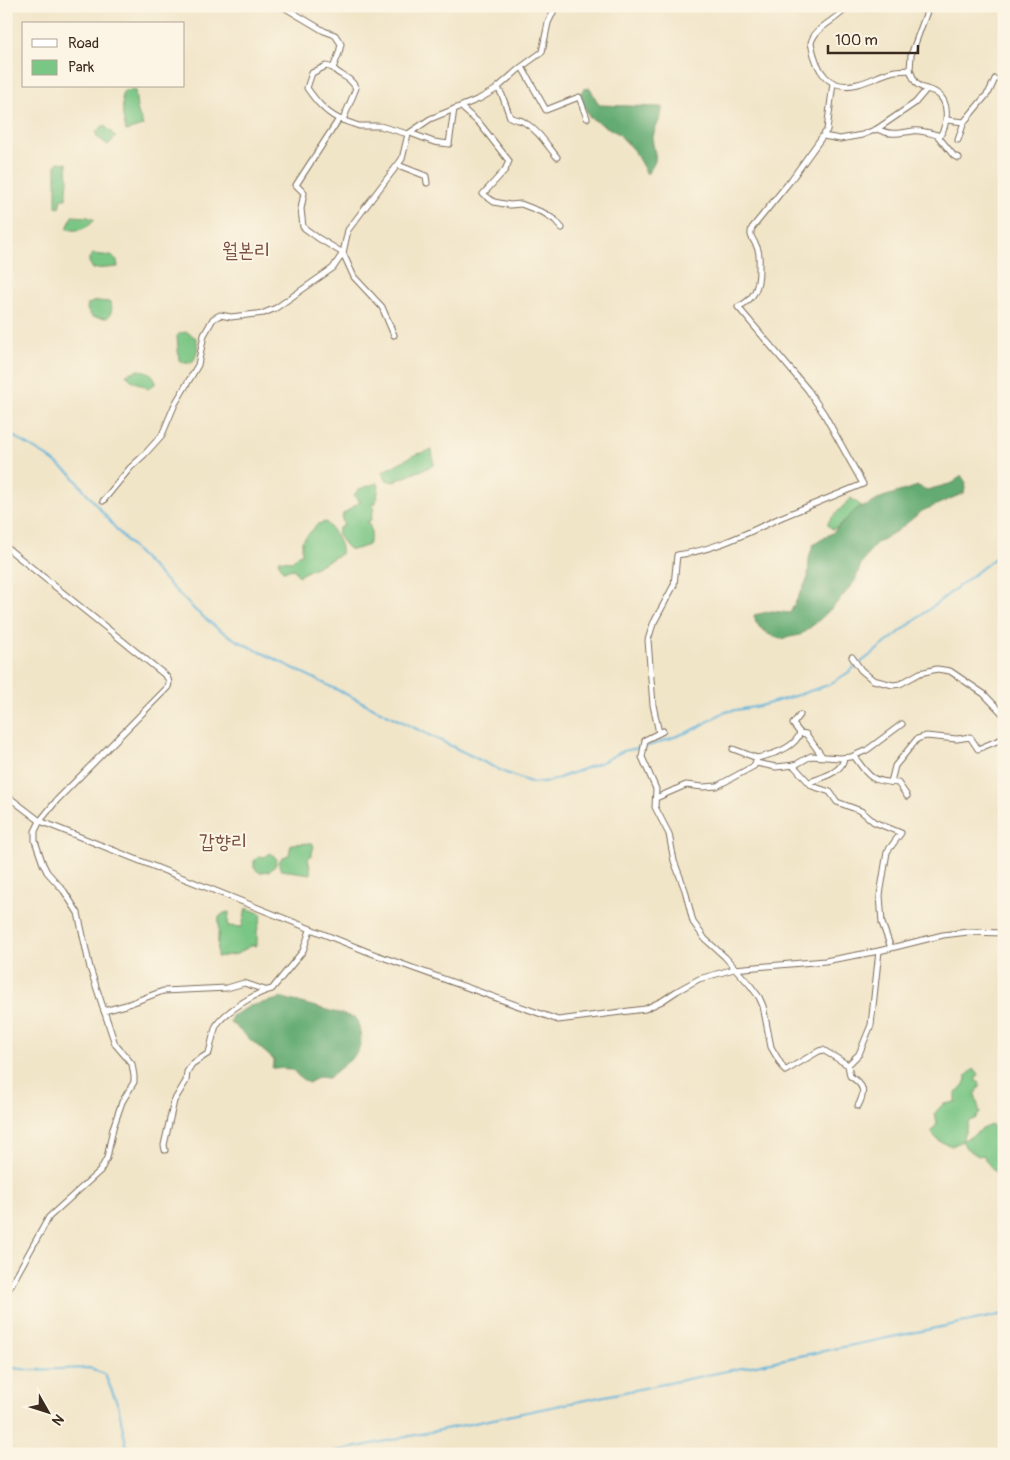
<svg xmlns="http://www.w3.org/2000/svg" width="1010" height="1460" font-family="Pangolin,'Poor Story',sans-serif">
  <rect width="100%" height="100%" fill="#fcf5e5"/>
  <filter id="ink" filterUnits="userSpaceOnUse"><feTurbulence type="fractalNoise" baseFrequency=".02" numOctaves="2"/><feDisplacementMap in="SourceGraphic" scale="10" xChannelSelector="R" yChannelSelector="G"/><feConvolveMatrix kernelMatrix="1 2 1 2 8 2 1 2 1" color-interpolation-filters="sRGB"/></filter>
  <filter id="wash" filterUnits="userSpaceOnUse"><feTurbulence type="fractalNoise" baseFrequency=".0096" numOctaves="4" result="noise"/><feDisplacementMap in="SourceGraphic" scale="20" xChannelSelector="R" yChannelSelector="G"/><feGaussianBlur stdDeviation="1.12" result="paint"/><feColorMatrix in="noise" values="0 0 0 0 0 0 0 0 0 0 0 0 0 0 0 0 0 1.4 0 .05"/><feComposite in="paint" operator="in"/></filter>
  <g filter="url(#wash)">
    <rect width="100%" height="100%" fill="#f1e5c8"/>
    <!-- green -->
    <g fill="#7ac685" stroke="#5a7852">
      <path d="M135 90 137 109 143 126 126 131 123 117 122 94 124 91Z"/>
      <path d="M104 125 116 137 108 145 97 137 96 132Z"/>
      <path d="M58 162 67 163 68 181 66 199H61L59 208 56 207V164Z"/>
      <path d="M72 216 88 217 95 220C86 229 79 232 67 229Z"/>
      <path d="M93 254 112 256 117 260 118 267 93 269 89 262V258Z"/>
      <path d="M96 301 110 302C113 308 112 313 107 318L92 317 87 309 88 304Z"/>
      <path d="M187 332 196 338C200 351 195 371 179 360L177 336 180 333Z"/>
      <path d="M139 370C149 371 154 374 156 383L148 389C141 383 131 383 126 374Z"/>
      <path d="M432 450 434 465 393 482 386 480 382 472 414 455Z"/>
      <path d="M377 483 379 486 376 503H372L374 507 371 520 367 522C373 529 372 536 368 545 347 553 350 551 337 534L339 528 344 525 342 519 343 514 361 501 356 499 354 495 359 489Z"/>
      <path d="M851 498 860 505 859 507C852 515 843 527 832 529L828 525V522Z"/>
      <path d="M326 522C333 531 343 543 341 554L298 576 294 569 283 571 278 561 279 560 292 561 298 555 302 554V541L318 524Z"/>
      <path d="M312 843 314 846 311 856 308 858 311 874 281 870C276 861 281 857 289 855L291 844Z"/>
      <path d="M270 853 277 859 275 866 269 872 266 871 260 873 254 868V861L259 856 265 857Z"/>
      <path d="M246 908 262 914 257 931V946L252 945 237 954 217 957 219 917 224 913 229 912 228 926 242 927Z"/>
      <path d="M974 1069 979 1075 975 1080 980 1083V1087L975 1094 980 1113 975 1119 969 1121 962 1140C973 1138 981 1127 992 1125 1001 1130 998 1137 994 1145L1004 1144 1003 1170 997 1174 985 1160 984 1155 978 1156 966 1148 962 1141 952 1146 939 1141 931 1132 937 1124 935 1113 943 1104 956 1102V1093C961 1087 966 1085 966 1076Z"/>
    </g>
    <!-- forest -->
    <g fill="#63ab72" stroke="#4f6a48">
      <path d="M590 88 599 105 662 107C663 117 655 126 653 137 651 145 657 153 655 161 654 165 650 170 647 174L634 151 619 134 589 117 579 94 584 89Z"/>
      <path d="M961 475 966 483 964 493 922 511 898 530 875 544 861 564 855 581 837 603 816 623 800 635 780 639 768 634 756 623 754 615 772 611 790 613 808 578 809 558 813 545 832 533 859 507 867 506 883 497 918 486 927 490 953 483Z"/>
      <path d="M283 998 356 1018C370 1055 351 1056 329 1078L318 1077 309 1083 299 1077 292 1069 272 1068 274 1060 230 1022 232 1016 250 1006Z"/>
    </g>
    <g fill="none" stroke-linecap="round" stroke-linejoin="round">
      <!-- stream -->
      <g stroke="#5fb4db" stroke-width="2">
        <path d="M6 432 45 455 71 474 117 530 138 553 196 611 217 628 236 640 506 773 533 783 551 781 602 762 623 751 652 745 688 732 699 727 724 712 760 706 798 695 828 685 846 674 1004 551"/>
        <path d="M6 1367 29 1370 91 1368 105 1375 118 1405 126 1444 132 1454"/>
        <path d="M323 1454 1004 1314"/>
      </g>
    </g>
  </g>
  <g filter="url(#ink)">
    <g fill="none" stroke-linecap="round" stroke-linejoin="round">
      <!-- minor casing -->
      <g stroke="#7b6b5a" stroke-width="7">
        <g id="minor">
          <path d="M282 6 324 31 335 35 341 44 339 53 333 68 326 66 312 73 307 88C316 101 325 112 339 119"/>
          <path d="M848 6C838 20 815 26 811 43 816 69 827 92 858 84 870 81 880 75 891 72 897 70 904 71 910 70L911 55 929 6"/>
          <path d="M522 67 546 110 579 97 587 118"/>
          <path d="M333 68C341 78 348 74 356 88L343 120"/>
          <path d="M910 70C912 75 914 81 917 84 922 89 929 89 935 92 951 101 948 125 939 137"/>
          <path d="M498 88 502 95 510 117C514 120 520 119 524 122 538 130 547 145 557 157"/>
          <path d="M461 107 480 124 509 161 505 170 483 194 494 202 510 205 521 204 544 213 555 220 562 228"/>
          <path d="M947 120 964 122"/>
          <path d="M877 129C892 136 898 133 913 131 920 130 930 133 937 135L954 156 959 158"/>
          <path d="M410 133 434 142 449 144 454 109"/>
          <path d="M823 136 840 139 862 135 877 129 915 103 926 90"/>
          <path d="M958 140 964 122 989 92 995 79"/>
          <path d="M398 165 426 176 427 183"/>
          <path d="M394 335 382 307 354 277 343 253 348 230 402 159 408 134"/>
          <path d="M103 501 130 468 144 455 162 435 175 404 198 365 204 335 213 319 220 315 231 317 264 313 276 308 333 268 343 253 318 238 303 227 301 209 304 193 296 185 339 119 359 126H380L408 134 430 119 479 99 495 90 520 68 542 52 548 23 556 6"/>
          <path d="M6 547 165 675C169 679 170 682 168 687L57 800 40 821 35 831V841L43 864 47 872 64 891 78 913 90 968 115 1044 132 1064 134 1076V1082L122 1102 113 1128 107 1158 100 1171 49 1217 6 1294"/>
          <path d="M852 657 861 670 873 680 893 685 900 684 920 673 937 669 950 671 984 694 1004 715"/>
          <path d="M663 731 645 740 642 757 656 789 655 807 669 834 674 861 685 890 693 922 705 939 725 957 750 985 759 997 763 1006 771 1047 785 1071 819 1051 823 1050 848 1065 850 1076C864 1085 866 1091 858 1106"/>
          <path d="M659 733 653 705 648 640 653 624 674 585 677 555C715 550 747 533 782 517 809 506 836 495 863 484L824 414 808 390 738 307C755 299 759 287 759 269 759 263 760 256 758 250 756 241 748 238 752 228L791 180 827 130 833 83"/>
          <path d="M800 733 806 734 822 756"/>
          <path d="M854 756C870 778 870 781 898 783L907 796"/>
          <path d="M757 758C771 755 795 748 800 733L793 724 800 715"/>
          <path d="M756 763 776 767 795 765 811 756 840 758 851 757 867 750 902 724"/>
          <path d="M793 765 812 786 830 792 837 802 861 811 874 822 901 833 887 852 880 895 882 923 891 948"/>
          <path d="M810 782C822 777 842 773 844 758"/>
          <path d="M891 782 895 766 917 739 926 736 957 739 970 737 978 749 1004 738"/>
          <path d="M6 795 40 821 371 953 558 1020 645 1009 662 1001 677 991 699 979 734 969 825 961 879 951 943 935 968 932 1004 933"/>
          <path d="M656 798 686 785 703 787 717 786 754 766 757 758 733 749"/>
          <path d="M104 1011 126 1005 163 991 227 988 244 983 265 990"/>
          <path d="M848 1065 859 1054 871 1025 879 951"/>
          <path d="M165 1150 164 1145 174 1101 186 1081 187 1072 192 1064 209 1053C211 1045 213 1034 216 1026 224 1012 257 992 272 989L303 951 310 930"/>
        </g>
      </g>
      <!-- minor -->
      <use href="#minor" stroke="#fff" stroke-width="5"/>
    </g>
  </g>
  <g text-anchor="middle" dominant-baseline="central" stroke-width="4" stroke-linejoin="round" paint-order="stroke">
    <!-- quarter labels -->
    <g font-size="20" fill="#784f41" stroke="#fcf5e5">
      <text x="246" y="250">월본리</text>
      <text x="223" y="841">갑향리</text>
    </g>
  </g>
  <!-- margin -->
  <rect width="1010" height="1460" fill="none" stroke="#fcf5e5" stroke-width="25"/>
  <!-- legend -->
  <rect x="22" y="22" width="162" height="65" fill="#fcf5e5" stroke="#afa495"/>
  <rect x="32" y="39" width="25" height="8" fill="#ffffff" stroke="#afa495"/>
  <text x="68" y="48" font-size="15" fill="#3b2a1e">Road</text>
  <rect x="32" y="60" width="25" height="15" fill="#7ac685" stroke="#afa495"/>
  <text x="68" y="72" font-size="15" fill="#3b2a1e">Park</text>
  <!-- north arrow -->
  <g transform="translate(48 1412) rotate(129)" stroke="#fcf5e5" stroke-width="4" paint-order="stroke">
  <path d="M0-4L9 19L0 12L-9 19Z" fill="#3b2a1e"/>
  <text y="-8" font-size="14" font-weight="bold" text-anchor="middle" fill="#3b2a1e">N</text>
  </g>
  <!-- scale -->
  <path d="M828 45v8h90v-8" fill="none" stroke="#3b2a1e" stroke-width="2.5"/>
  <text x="835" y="45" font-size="15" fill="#3b2a1e" stroke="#fcf5e5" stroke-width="4" paint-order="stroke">100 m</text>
</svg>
